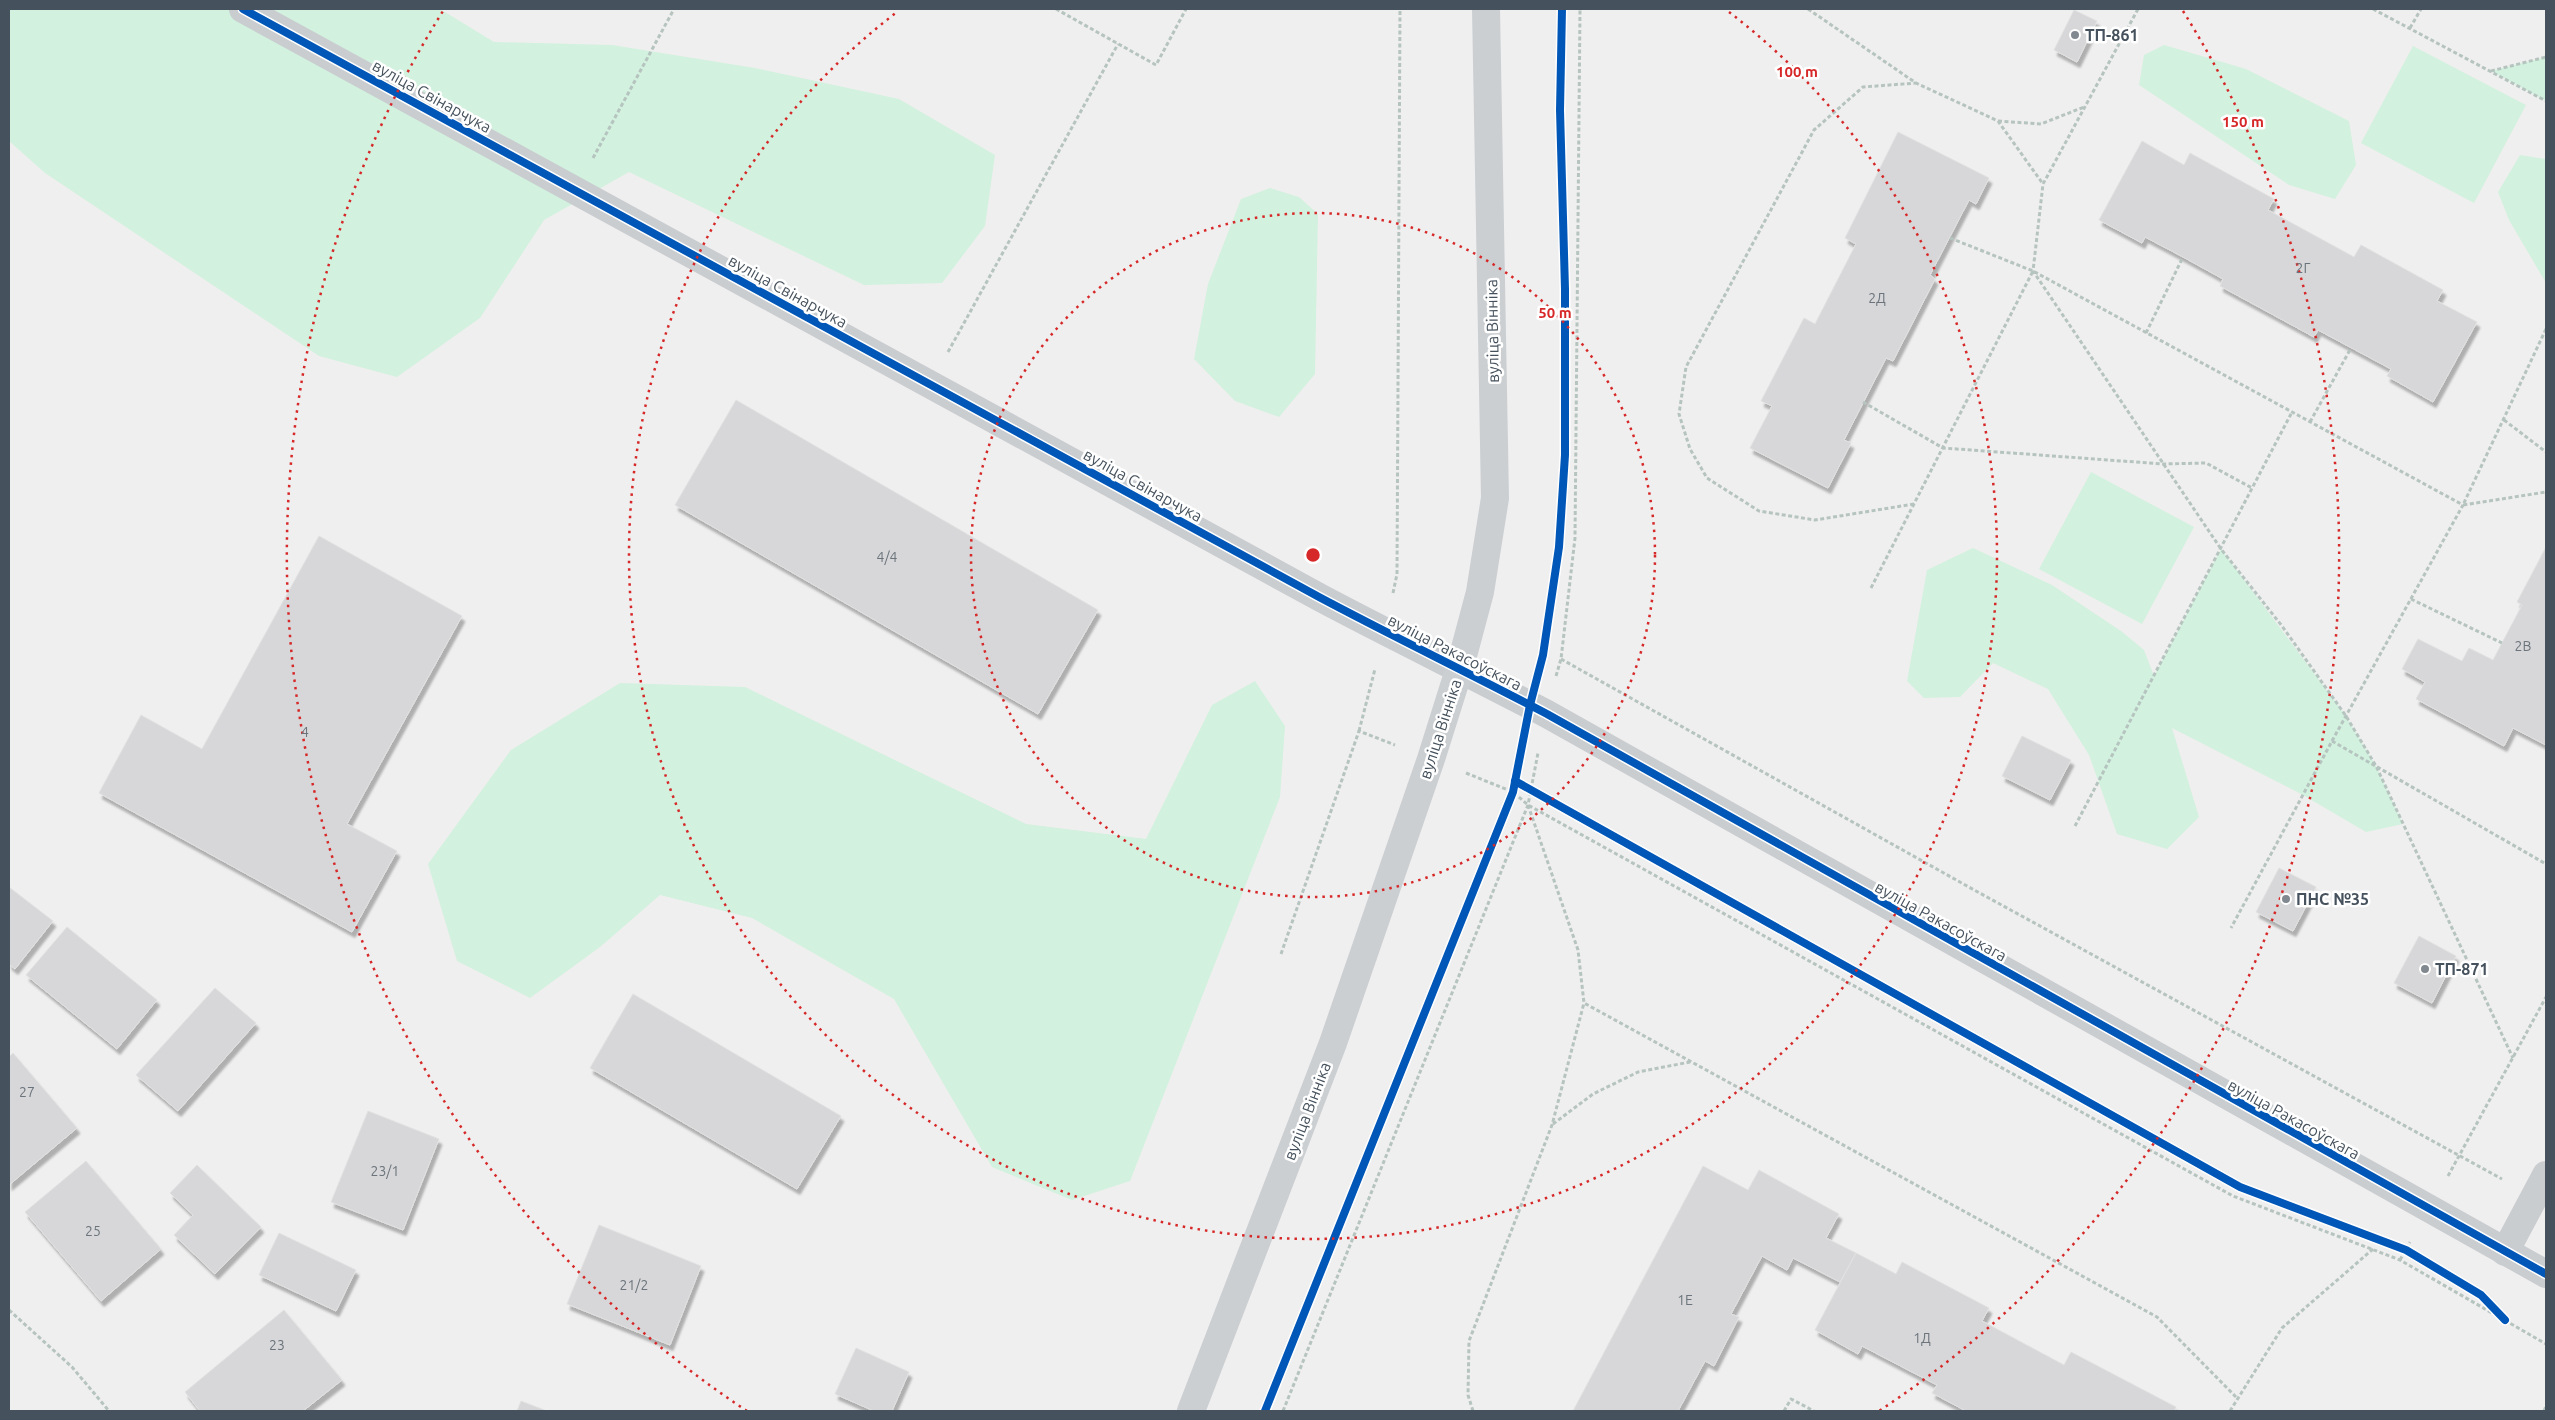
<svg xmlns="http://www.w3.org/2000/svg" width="2555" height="1420" font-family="Ubuntu,sans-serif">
  <defs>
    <filter id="shadow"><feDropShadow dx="3" dy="5.5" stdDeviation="1" flood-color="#0004"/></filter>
  </defs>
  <rect width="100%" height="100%" fill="#f0efef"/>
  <!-- green -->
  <g fill="#d2f1de">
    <path d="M9 9H440L494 42 612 45 755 68 899 99 995 155 985 226 942 283 864 285 629 172 544 220 480 318 397 377 319 356 45 173 9 141Z"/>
    <path d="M2164 45 2246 69 2349 121 2356 165 2335 199 2289 185 2139 85 2144 55Z"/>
    <path d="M2413 46 2526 105 2474 203 2361 143Z"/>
    <path d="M2546 57V101L2491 71Z"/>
    <path d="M2520 155 2546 159V283L2509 220 2498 192Z"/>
    <path d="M1270 188 1299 197 1318 214 1315 374 1279 417 1235 401 1194 359 1208 284 1241 199Z"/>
    <path d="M2091 472 2194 527 2142 624 2039 569Z"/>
    <path d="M1973 548 2052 585 2121 631 2144 650 2154 676 2221 549 2346 716 2376 766 2403 824 2366 832 2303 795 2172 728 2199 817 2167 849 2117 834 2089 755 2048 689 1993 663 1960 697 1924 698 1907 681 1927 570Z"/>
    <path d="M1255 681 1285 726 1280 797 1130 1181 1072 1200 992 1167 894 999 752 918 660 895 600 947 530 998 457 961 428 864 511 750 620 683 745 687 1026 824 1146 839 1212 705Z"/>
  </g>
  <!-- building -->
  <g fill="#d7d7d9" stroke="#e1e1e2" filter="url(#shadow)">
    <path d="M2074 10 2097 21 2077 62 2054 50Z"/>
    <path d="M1898 132 1989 178 1976 204 1969 200 1930 275 1935 279 1893 361 1886 358 1844 440 1851 443 1828 488 1750 448 1772 406 1761 401 1804 318 1815 324 1856 244 1845 238Z"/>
    <path d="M2142 141 2184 165 2190 153 2274 199 2268 210 2354 257 2361 245 2443 290 2437 301 2477 322 2433 402 2387 376 2391 369 2318 330 2314 337 2220 286 2223 279 2183 257 2145 237 2142 243 2099 220Z"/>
    <path d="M736 400 1098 610 1038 714 675 505Z"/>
    <path d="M319 536 462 616 347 824 397 851 352 932 99 793 141 715 202 749Z"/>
    <path d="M2546 547V745L2513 728 2504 746 2416 699 2425 682 2402 669 2418 639 2462 661 2469 648 2493 660 2522 605 2517 602Z"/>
    <path d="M2022 736 2071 760 2050 800 2002 776Z"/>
    <path d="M2279 868 2316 887 2293 931 2256 912Z"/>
    <path d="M9 887 53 921 15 969 9 964Z"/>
    <path d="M67 927 157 1000 117 1049 26 975Z"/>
    <path d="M2419 936 2456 956 2432 1003 2394 983Z"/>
    <path d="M215 988 256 1023 178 1111 136 1075Z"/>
    <path d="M633 994 841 1116 797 1189 590 1068Z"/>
    <path d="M13 1053 77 1128 9 1185V1057Z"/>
    <path d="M368 1111 439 1139 403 1230 331 1202Z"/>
    <path d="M86 1161 161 1249 101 1301 25 1212Z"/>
    <path d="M197 1165 261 1227 215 1274 174 1235 193 1215 170 1193Z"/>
    <path d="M1703 1166 1748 1190 1759 1170 1839 1214 1826 1238 1856 1253 1840 1282 1793 1258 1787 1270 1762 1256 1731 1314 1739 1317 1714 1366 1705 1361 1678 1411H1573Z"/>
    <path d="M599 1225 701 1266 670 1345 567 1304Z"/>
    <path d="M279 1233 356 1270 336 1311 259 1275Z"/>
    <path d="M1856 1253 1896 1274 1902 1262 1989 1308 1982 1321 2064 1365 2071 1352 2176 1407 2174 1411H1966L1932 1393 1937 1385 1862 1346 1858 1354 1815 1330Z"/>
    <path d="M284 1310 342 1380 303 1411H200L185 1392Z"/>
    <path d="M856 1348 909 1372 892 1411H874L835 1394Z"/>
    <path d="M521 1401 547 1411H517Z"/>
  </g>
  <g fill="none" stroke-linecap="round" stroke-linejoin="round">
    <!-- path -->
    <g stroke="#b6c4c0" stroke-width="3" stroke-dasharray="4 2.5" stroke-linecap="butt">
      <path d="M1056 9 1156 65 1186 9"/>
      <path d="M1808 9 1916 83 1998 121 2043 184"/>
      <path d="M2138 9 2043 184 2033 271 2221 549 2282 626 2346 716 2376 766 2513 1058"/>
      <path d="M2373 9 2546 101"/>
      <path d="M2410 28 2421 9"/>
      <path d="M2491 71 2546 57"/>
      <path d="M1998 121 2041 124 2084 107"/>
      <path d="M593 158 674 9"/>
      <path d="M1950 238 2033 271"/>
      <path d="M2546 329 2463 505 2546 492"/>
      <path d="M2146 333 2183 257"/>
      <path d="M948 352 1118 44"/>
      <path d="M1863 402 1943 448 2163 464 2206 463 2252 488"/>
      <path d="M2504 420 2546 452"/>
      <path d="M2310 422 2351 348"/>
      <path d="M1914 504 1815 520 1759 511 1707 478 1690 449 1679 414 1686 367 1814 130 1863 87 1916 83"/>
      <path d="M1871 588 2033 271 2463 505 2332 741 2231 928"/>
      <path d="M1393 593 1397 574 1400 9"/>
      <path d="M2411 599 2502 643"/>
      <path d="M1561 659 1976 891 2502 1179"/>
      <path d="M1556 676 1561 659 1575 538 1580 9"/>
      <path d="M1359 731 1375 669"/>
      <path d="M2332 741 2546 864"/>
      <path d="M1466 773 1513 792 1528 805 2233 1196 2400 1260 2546 1344"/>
      <path d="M1528 805 1578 950 1584 1003 2157 1317 2238 1399"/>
      <path d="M2075 826 2292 412"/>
      <path d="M1281 954 1359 731 1395 745"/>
      <path d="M1553 1124 1593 1094 1638 1072 1690 1062"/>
      <path d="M2448 1176 2546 997"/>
      <path d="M2400 1260 2410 1242"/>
      <path d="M9 1310 72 1367 109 1411"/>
      <path d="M1283 1411 1528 805 1538 753"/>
      <path d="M1473 1411 1468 1395 1469 1341 1552 1125 1584 1003"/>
      <path d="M1784 1411 1791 1399 1814 1411"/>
      <path d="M2230 1411 2282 1328 2373 1249"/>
      <path d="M2544 1411 2546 1406"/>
    </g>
    <!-- street -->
    <g stroke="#cacdd0" stroke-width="28">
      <path d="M243 9 1319 597C1394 637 1471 674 1547 714L2546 1274"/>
      <path d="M2505 1252 2546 1175"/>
    </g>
    <!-- secondary -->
    <path stroke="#cbcfd2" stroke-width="28" d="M1191 1411 1333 1043 1431 759 1460 667 1480 592 1495 498 1486 9"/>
    <!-- cycleway casing -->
    <g stroke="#fff" stroke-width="11">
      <g id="cycleway">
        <path d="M243 9 1319 597C1394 637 1471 674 1547 714L2546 1274"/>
        <path d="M1515 781 2240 1187 2406 1250 2481 1295 2505 1320"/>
        <path d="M1265 1411 1513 792 1530 705 1543 655 1559 547 1565 455V289L1560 110 1562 9"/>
      </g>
    </g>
    <!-- cycleway -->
    <use href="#cycleway" stroke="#0057b8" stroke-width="8"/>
  </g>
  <!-- distance rings -->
  <g fill="none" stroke="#d62828" stroke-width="2.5" stroke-dasharray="2.5 5">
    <circle cx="1313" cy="555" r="342"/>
    <path d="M1729 12A684 684 0 1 1 897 12"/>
    <path d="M747 1411A1026 1026 0 0 1 443 11M2183 11A1026 1026 0 0 1 1879 1411"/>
  </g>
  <!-- markers -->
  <g fill="#81888f" stroke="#fff" stroke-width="2">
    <circle cx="2075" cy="35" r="5"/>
    <circle cx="2286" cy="899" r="5"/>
    <circle cx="2425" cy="969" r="5"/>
  </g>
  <g text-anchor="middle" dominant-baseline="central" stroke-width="5" stroke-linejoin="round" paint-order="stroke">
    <!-- number labels -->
    <g font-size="14" fill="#6b747c">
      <text x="2303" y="268">2Г</text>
      <text x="1877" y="298">2Д</text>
      <text x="887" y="557">4/4</text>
      <text x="2523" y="646">2В</text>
      <text x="305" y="732">4</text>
      <text x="27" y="1092">27</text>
      <text x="385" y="1171">23/1</text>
      <text x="93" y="1231">25</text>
      <text x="634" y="1285">21/2</text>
      <text x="1685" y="1300">1Е</text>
      <text x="1922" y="1338">1Д</text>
      <text x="277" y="1345">23</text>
    </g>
    <!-- poi labels -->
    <g font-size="16" font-weight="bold" fill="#45515c" stroke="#fff" text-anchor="start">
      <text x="2085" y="35">ТП-861</text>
      <text x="2296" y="899">ПНС №35</text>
      <text x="2435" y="969">ТП-871</text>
    </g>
    <!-- street labels -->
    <g font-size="16" fill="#45515c" stroke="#fff">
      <text transform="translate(432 96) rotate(29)">вуліца Свінарчука</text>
      <text transform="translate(788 291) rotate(29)">вуліца Свінарчука</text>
      <text transform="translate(1492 331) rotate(-91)">вуліца Вінніка</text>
      <text transform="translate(1143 485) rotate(29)">вуліца Свінарчука</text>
      <text transform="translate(1455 652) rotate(27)">вуліца Ракасоўскага</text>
      <text transform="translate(1440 729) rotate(-72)">вуліца Вінніка</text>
      <text transform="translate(1941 921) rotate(29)">вуліца Ракасоўскага</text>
      <text transform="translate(1307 1111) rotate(-69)">вуліца Вінніка</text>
      <text transform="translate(2294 1119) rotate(29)">вуліца Ракасоўскага</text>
    </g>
  </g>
  <circle cx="1313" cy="555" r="8" fill="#d62828" stroke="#fff" stroke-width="2.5"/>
  <g font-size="15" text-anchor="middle" font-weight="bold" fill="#d62828" stroke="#fff" stroke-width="5" stroke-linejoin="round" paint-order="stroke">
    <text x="1797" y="77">100 m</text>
    <text x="2243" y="127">150 m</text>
    <text x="1555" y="318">50 m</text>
  </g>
  <!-- border -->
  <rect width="2555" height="1420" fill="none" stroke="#45515c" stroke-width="20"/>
</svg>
